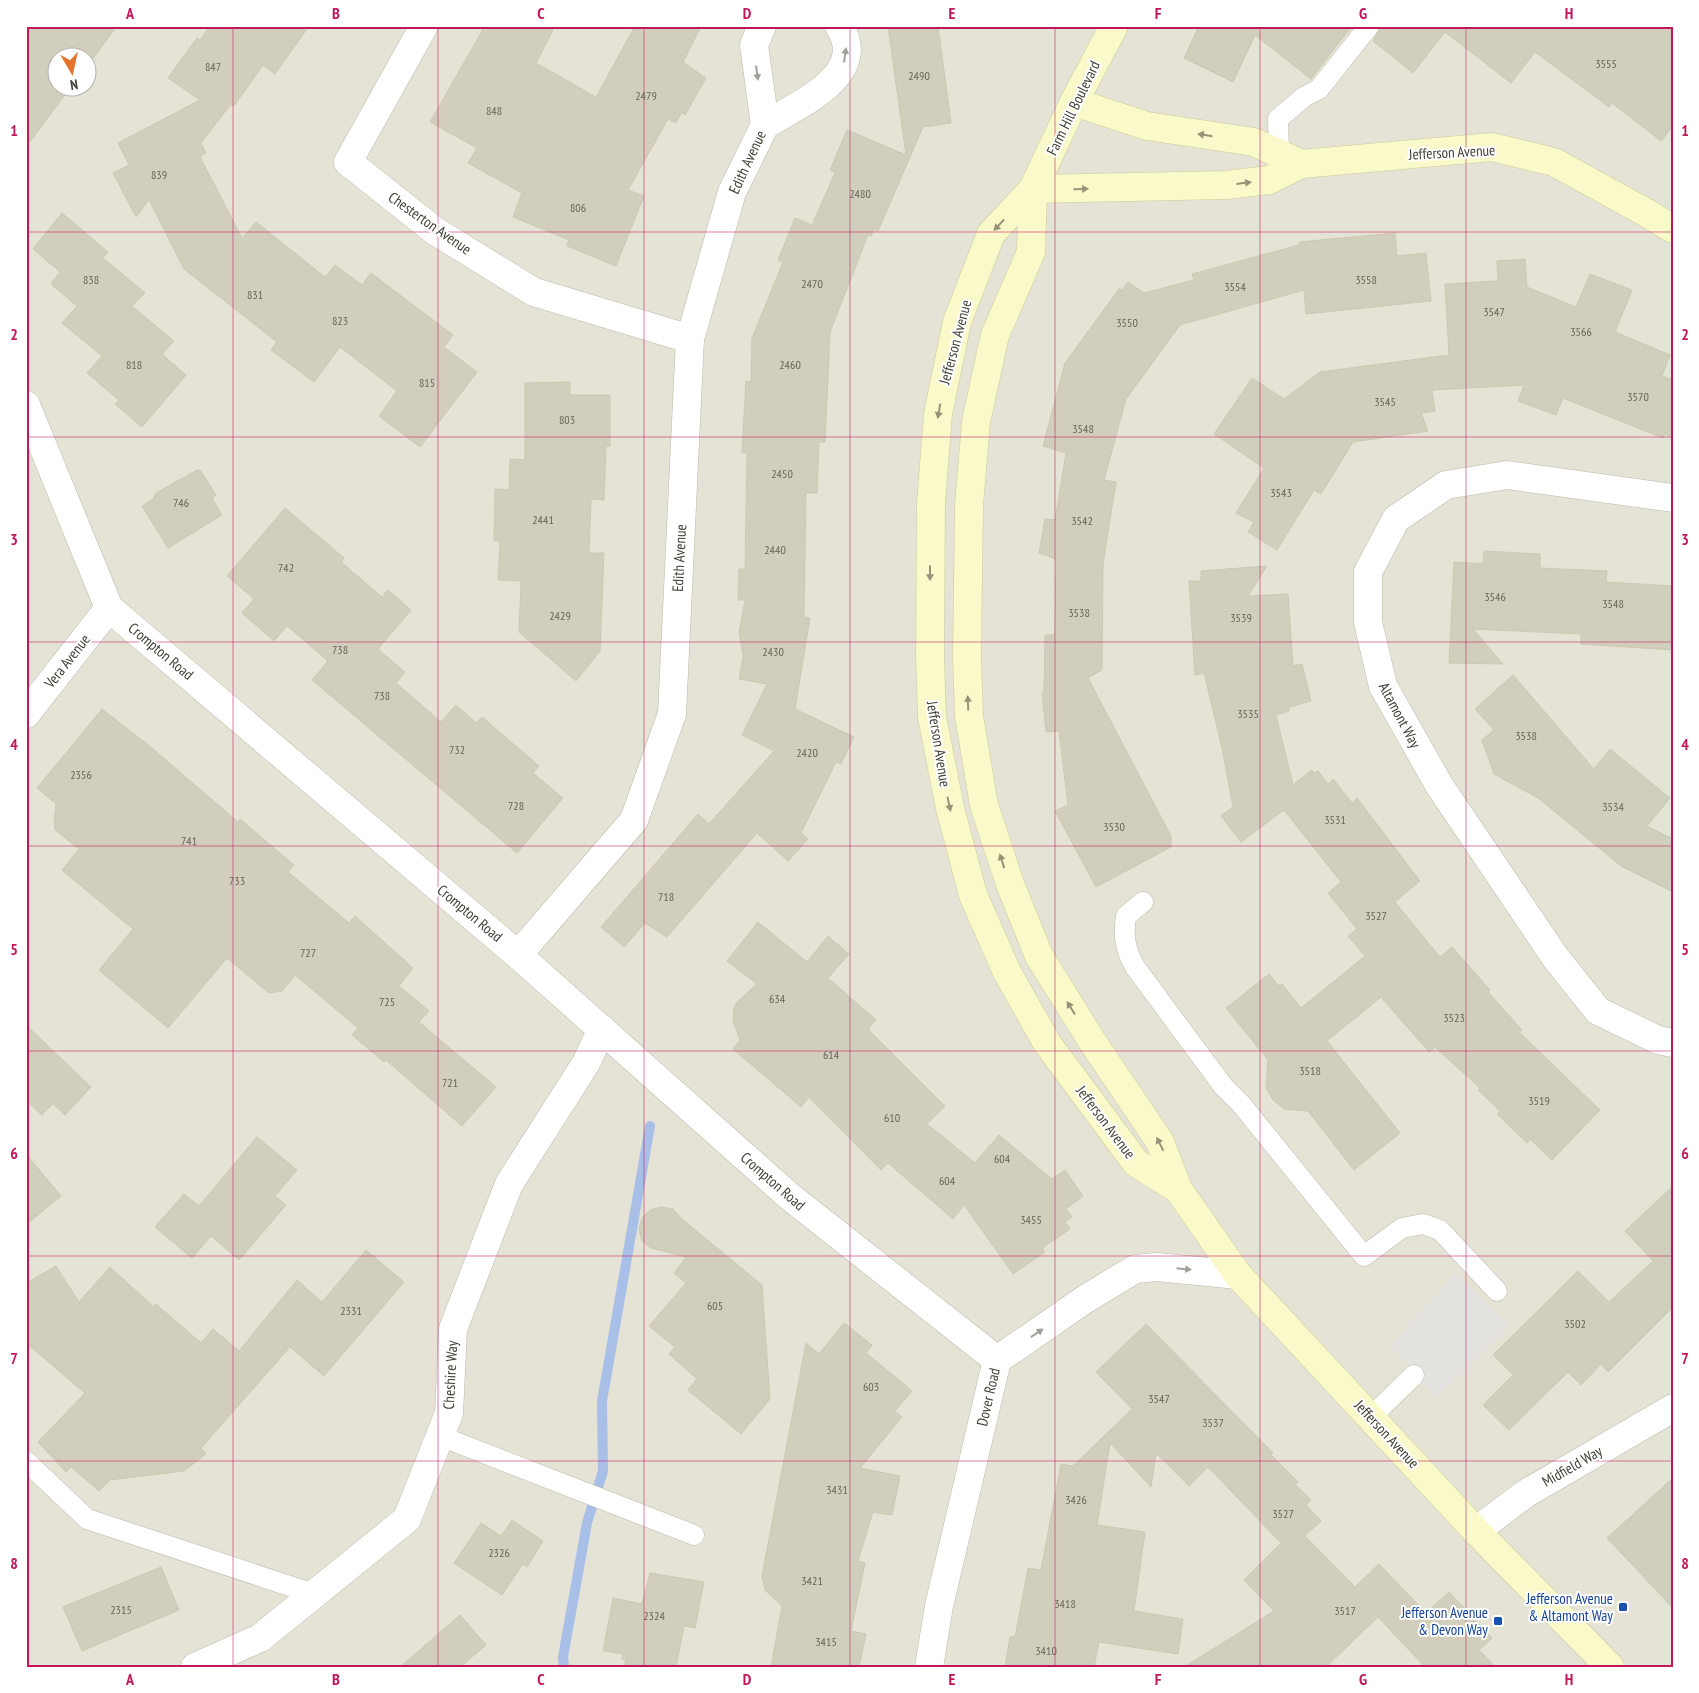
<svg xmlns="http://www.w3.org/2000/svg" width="1699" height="1693" font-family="'PT Sans Narrow',sans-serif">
  <rect width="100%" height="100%" fill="#f1f0e6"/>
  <!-- residential -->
  <path fill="#e5e3d5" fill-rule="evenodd" d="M26 26H1673V1667H26ZM58 58H88V88H58Z"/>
  <!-- parking -->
  <path fill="#e3e2de" d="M1456 1273 1510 1326 1437 1397 1390 1345Z"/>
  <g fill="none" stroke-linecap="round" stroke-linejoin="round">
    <!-- stream -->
    <path stroke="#a8bfe8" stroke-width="10" d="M564 1667 563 1657 587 1523 603 1471 602 1401 650 1126"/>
  </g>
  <!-- building -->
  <g fill="#d2cebd" stroke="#ccc8b1">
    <path d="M26 26H117L88 65V58H58V88H70L26 147Z"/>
    <path d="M210 26H309L275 74 263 65 234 106 231 104 201 143 206 153 200 157 242 238 256 222 325 277 335 265 362 285 371 273 453 335 444 347 477 372 420 447 379 416 397 391 340 347 314 382 271 350 277 342 184 269 149 200 136 217 113 173 129 165 118 143 200 100 168 78 197 38 200 40Z"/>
    <path d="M485 26H555L536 63 596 97 635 26H701L683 62 706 78 685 115 682 112 676 123 668 119 628 190 644 196 616 266 567 246 569 240 513 217 522 193 468 163 477 148 430 122Z"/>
    <path d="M888 26H938L951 123 923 127 878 231 874 229 871 236 868 235 830 332 825 442H819L817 493H806L804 617 810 618 795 709 854 737 841 764 836 762 801 833 808 839 788 861 757 833 667 937 645 923 624 947 601 927 698 814 709 824 774 751 742 735 767 684 739 679 743 656 739 632 745 600H738L739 569H745L747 453 742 452 746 381 751 382 752 338 783 262 778 260 795 218 812 225 835 173 830 170 847 130 906 155Z"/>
    <path d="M1199 26H1352L1311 79 1255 35 1233 82 1184 58Z"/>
    <path d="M1381 26H1673V126L1661 141 1612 103 1609 107 1535 52 1511 83 1445 32 1413 73 1373 41Z"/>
    <path d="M62 213 108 252 103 258 145 293 132 306 174 341 162 354 186 375 142 427 115 404 119 400 87 373 102 356 62 323 77 306 51 284 60 272 33 249Z"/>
    <path d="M1395 233 1397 256 1426 253 1431 301 1306 314 1304 290 1180 325 1126 399 1104 480 1116 482 1103 564 1102 670 1088 678 1171 836V847L1096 887 1055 811 1068 805 1059 731 1046 732 1042 693H1044L1045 635H1055L1056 559 1039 553 1045 519 1055 520 1066 453 1043 446 1065 363 1119 289 1122 290 1128 282 1144 293 1194 280 1192 274 1299 245V242Z"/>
    <path d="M1525 259 1527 287 1576 307 1590 274 1632 290 1615 332 1670 355 1662 376 1673 380V437L1665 434 1663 438 1563 398 1556 415 1518 401 1524 385 1432 390 1435 411 1421 413 1428 431 1353 442 1321 494 1314 490 1277 550 1248 532 1254 522 1236 513 1264 468 1214 434 1252 378 1284 399 1320 372 1449 355 1445 284 1498 281 1497 261Z"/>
    <path d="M570 382V395H610V446H606L604 500 591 499 589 553H604L600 651 576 681 519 632 521 581 498 580 500 541H494L495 489 509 490 510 459 525 460V383Z"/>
    <path d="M197 470H200L216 495 212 498 222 515 168 548 142 506 153 499 156 493Z"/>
    <path d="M285 508 344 558 341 562 382 597 388 590 411 610 378 649 405 672 396 683 441 722 456 705 476 723 482 717 539 766 533 773 563 798 517 853 312 680 328 661 287 626 274 641 242 613 254 599 227 576Z"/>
    <path d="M1484 551 1540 554V568L1607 571 1606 582 1673 586V650L1581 644V634L1473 629 1503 664 1449 663 1454 562 1483 564Z"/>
    <path d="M1267 566 1248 596 1288 594 1293 666 1302 664 1311 701 1289 707V711L1276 715 1293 785 1312 770 1315 773 1318 771 1328 784 1333 779 1352 803 1357 798 1420 881 1395 902 1440 957 1452 947 1490 990 1488 992 1522 1030 1519 1032 1600 1110 1552 1160 1530 1139 1527 1143 1497 1114 1500 1111 1478 1090 1480 1088 1435 1047 1429 1052 1381 997 1327 1041 1400 1133 1354 1170 1308 1111 1284 1109 1273 1100 1266 1088 1268 1060 1226 1008 1269 974 1279 986 1282 984 1301 1008 1365 956 1348 936 1357 929 1328 893 1341 882 1284 810 1241 842 1221 816 1233 807 1222 748 1204 673 1195 675 1189 581H1201V571Z"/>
    <path d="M1513 675 1594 769 1610 749 1670 798 1647 826 1673 839V892L1621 866 1538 798 1494 774 1482 740 1494 730 1475 709Z"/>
    <path d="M102 709 152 748 238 822 240 819 294 865 288 872 349 923 355 916 413 968 399 986 429 1011 419 1022 496 1087 462 1126 386 1060 384 1062 352 1035 358 1028 295 975 282 991 269 993 227 958 168 1028 99 970 133 929 62 870 79 849 55 830 54 822 56 804 37 788Z"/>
    <path d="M758 922 807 962 828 936 849 954 828 978 876 1020 868 1029 945 1106 927 1124 975 1163 999 1135 1052 1179 1065 1170 1083 1196 1066 1209 1072 1217 1065 1222 1070 1229 1042 1248 1045 1252 1013 1274 964 1205 953 1219 888 1163 881 1170 809 1097 801 1107 733 1049 740 1040 733 1021 734 1008 737 1002 757 984 727 961Z"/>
    <path d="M26 1025 91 1087 65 1115 53 1104 42 1115 26 1100Z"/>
    <path d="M257 1137 297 1170 275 1196 286 1205 239 1260 211 1236 192 1258 155 1227 184 1194 199 1206Z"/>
    <path d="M26 1154 61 1196 26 1225Z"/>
    <path d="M1673 1186V1307L1608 1372 1601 1364 1581 1385 1568 1372 1509 1430 1483 1405 1513 1375 1493 1355 1578 1271 1609 1302 1653 1261 1625 1231Z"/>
    <path d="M661 1207 673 1209 682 1219 762 1285 770 1399 741 1434 688 1390 697 1379 669 1354 675 1347 649 1326 686 1283 674 1273 686 1257 651 1248 642 1241 639 1229 642 1218 650 1210Z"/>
    <path d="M366 1250 404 1282 324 1376 290 1347 201 1448 206 1454 184 1471 110 1480 99 1491 71 1467 66 1472 38 1442 85 1393 26 1343V1283L56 1266 79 1302 110 1267 154 1307 156 1304 201 1343 213 1329 239 1351 297 1280 322 1302Z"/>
    <path d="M844 1323 872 1345 866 1353 912 1391 895 1411 902 1417 860 1468 900 1476 892 1515 873 1512 858 1561 865 1563 851 1631 866 1634 859 1667H771L782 1606 765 1590 762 1576 806 1343 819 1354Z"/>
    <path d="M1146 1324 1273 1453 1271 1455 1298 1482 1295 1484 1311 1500 1306 1505 1321 1521 1305 1536 1355 1587 1379 1564 1426 1613 1449 1592 1492 1638 1479 1650 1496 1667H1425L1378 1617 1326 1667H1184L1274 1611 1244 1580 1281 1543 1208 1467 1189 1486 1156 1453 1151 1487 1110 1443 1097 1525 1145 1532 1134 1611 1183 1619 1178 1654 1099 1642 1094 1667H1005L1010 1637H1015L1028 1568 1041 1570 1061 1464 1073 1466 1132 1409 1096 1372Z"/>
    <path d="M1673 1478V1608L1607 1538Z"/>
    <path d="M512 1520 543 1541 527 1567 523 1564 502 1595 454 1563 481 1523 501 1536Z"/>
    <path d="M161 1567 179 1610 82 1651 63 1607Z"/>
    <path d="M650 1573 704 1582 695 1628 684 1626 676 1667H624L626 1659H622L623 1654 603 1651 613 1598 642 1604Z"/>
    <path d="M460 1615 486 1645 460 1667H400Z"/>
  </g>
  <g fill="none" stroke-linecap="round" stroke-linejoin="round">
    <!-- lane casing -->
    <g stroke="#bcbaaa" stroke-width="21">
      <g id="lane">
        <path d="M1279 153 1278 119 1304 97 1319 89 1369 26"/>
        <path d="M1143 902 1126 916C1123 936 1125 949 1135 967L1223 1086 1241 1104 1364 1256 1402 1228 1423 1224 1440 1230 1497 1291"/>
        <path d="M1371 1417 1414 1375"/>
        <path d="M440 1436 694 1535"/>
        <path d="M26 1461 87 1519 314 1594"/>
      </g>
    </g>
    <!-- street casing -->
    <g stroke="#bcbaaa" stroke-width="29">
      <g id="street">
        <path d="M424 26 348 162 435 231 534 292 690 339"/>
        <path d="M762 26 754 45 765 125C797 105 871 75 839 26"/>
        <path d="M26 405 109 608 518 955 789 1196 997 1360"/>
        <path d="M1673 498 1507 475 1446 485 1396 519 1368 572V622L1383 686 1439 785 1555 957 1598 1011 1658 1040 1673 1043"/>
        <path d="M26 714 109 608"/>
        <path d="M518 955 634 820 672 714 690 339 732 192 765 125"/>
        <path d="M1476 1531 1525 1494 1673 1408"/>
        <path d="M195 1667 260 1638 407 1519 449 1413 453 1329 509 1184 586 1063 602 1029"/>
        <path d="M929 1667 939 1606 997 1360 1084 1300 1135 1269 1157 1267 1238 1275"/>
      </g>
    </g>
    <!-- secondary casing -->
    <g stroke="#cccb9a" stroke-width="29">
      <g id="secondary">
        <path d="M1114 26 1074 102 1033 189 991 234 957 322 938 414 931 503 930 656 932 717 950 808 973 895 1007 972 1047 1043 1136 1163 1178 1189"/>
        <path d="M1074 102 1147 126 1254 142 1301 164"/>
        <path d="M1033 189 1031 252 995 335 976 422 969 505 967 658 969 716 984 805 1010 884 1039 956 1092 1041 1160 1142 1178 1189 1238 1275 1476 1531 1610 1667"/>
        <path d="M1033 189 1227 185 1269 180 1301 164 1492 147 1554 162 1645 212 1673 229"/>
      </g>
    </g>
    <!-- lane -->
    <use href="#lane" stroke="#fff" stroke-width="20"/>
    <!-- street -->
    <use href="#street" stroke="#fff" stroke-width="28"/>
    <!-- secondary -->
    <use href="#secondary" stroke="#f9f9c9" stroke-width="28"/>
  </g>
  <!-- one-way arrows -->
  <defs><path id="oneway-solid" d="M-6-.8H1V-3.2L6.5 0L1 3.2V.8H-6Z" transform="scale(1.25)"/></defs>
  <g fill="#a1a09a">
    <use href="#oneway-solid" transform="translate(845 55) rotate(-82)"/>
    <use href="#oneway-solid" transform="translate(757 73) rotate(82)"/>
    <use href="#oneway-solid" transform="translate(1184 1269) rotate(6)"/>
    <use href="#oneway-solid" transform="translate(1037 1333) rotate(-34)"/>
  </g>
  <g fill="#959478">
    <use href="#oneway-solid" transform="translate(1205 135) rotate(-171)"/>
    <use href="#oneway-solid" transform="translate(1244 183) rotate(-7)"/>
    <use href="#oneway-solid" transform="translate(1081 189) rotate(-1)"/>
    <use href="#oneway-solid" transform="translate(999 225) rotate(133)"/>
    <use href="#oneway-solid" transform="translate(939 411) rotate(100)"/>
    <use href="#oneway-solid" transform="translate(930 573) rotate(90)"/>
    <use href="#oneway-solid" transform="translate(968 703) rotate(-92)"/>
    <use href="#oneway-solid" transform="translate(949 804) rotate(78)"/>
    <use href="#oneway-solid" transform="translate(1002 861) rotate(-108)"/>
    <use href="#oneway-solid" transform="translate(1071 1008) rotate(-122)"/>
    <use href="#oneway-solid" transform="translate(1160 1144) rotate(-117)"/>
  </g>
  <!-- grid -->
  <path fill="none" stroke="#c2185b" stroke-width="1" stroke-opacity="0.55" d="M233 26V1667M438 26V1667M644 26V1667M850 26V1667M1055 26V1667M1260 26V1667M1466 26V1667M26 232H1673M26 437H1673M26 642H1673M26 846H1673M26 1051H1673M26 1256H1673M26 1461H1673"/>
  <!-- markers -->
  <g fill="#1a4fb4" stroke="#fff" stroke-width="2">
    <rect x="1618" y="1602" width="10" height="10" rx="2.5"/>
    <rect x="1493" y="1616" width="10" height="10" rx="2.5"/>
  </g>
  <g text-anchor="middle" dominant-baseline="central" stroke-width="4" stroke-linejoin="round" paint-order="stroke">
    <!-- number labels -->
    <g font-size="12" fill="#676458">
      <text x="1606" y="63">3555</text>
      <text x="213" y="66">847</text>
      <text x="919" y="75">2490</text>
      <text x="646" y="95">2479</text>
      <text x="494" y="110">848</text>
      <text x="159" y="174">839</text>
      <text x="860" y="193">2480</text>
      <text x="578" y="207">806</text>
      <text x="91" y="279">838</text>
      <text x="1366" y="279">3558</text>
      <text x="812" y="283">2470</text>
      <text x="1235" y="286">3554</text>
      <text x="255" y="294">831</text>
      <text x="1494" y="311">3547</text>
      <text x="340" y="320">823</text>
      <text x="1127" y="322">3550</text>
      <text x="1581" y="331">3566</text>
      <text x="134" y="364">818</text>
      <text x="790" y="364">2460</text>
      <text x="427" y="382">815</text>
      <text x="1638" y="396">3570</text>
      <text x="1385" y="401">3545</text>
      <text x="567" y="419">803</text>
      <text x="1083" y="428">3548</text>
      <text x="782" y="473">2450</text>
      <text x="1281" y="492">3543</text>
      <text x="181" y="502">746</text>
      <text x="543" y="519">2441</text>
      <text x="1082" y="520">3542</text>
      <text x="775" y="549">2440</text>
      <text x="286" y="567">742</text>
      <text x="1495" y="596">3546</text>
      <text x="1613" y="603">3548</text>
      <text x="1079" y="612">3538</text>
      <text x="560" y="615">2429</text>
      <text x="1241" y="617">3539</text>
      <text x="340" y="649">738</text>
      <text x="773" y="651">2430</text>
      <text x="382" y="695">738</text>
      <text x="1248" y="713">3535</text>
      <text x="1526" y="735">3538</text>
      <text x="457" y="749">732</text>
      <text x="807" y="752">2420</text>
      <text x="81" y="774">2356</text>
      <text x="516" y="805">728</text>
      <text x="1613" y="806">3534</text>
      <text x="1335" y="819">3531</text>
      <text x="1114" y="826">3530</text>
      <text x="189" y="840">741</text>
      <text x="237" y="880">733</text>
      <text x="666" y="896">718</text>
      <text x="1376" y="915">3527</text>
      <text x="308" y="952">727</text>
      <text x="777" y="998">634</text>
      <text x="387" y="1001">725</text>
      <text x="1454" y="1017">3523</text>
      <text x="831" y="1054">614</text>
      <text x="1310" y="1070">3518</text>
      <text x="450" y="1082">721</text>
      <text x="1539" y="1100">3519</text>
      <text x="892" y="1117">610</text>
      <text x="1002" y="1158">604</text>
      <text x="947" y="1180">604</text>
      <text x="1031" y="1219">3455</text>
      <text x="715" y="1305">605</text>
      <text x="351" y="1310">2331</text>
      <text x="1575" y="1323">3502</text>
      <text x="871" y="1386">603</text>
      <text x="1159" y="1398">3547</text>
      <text x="1213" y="1422">3537</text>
      <text x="837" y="1489">3431</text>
      <text x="1076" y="1499">3426</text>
      <text x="1283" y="1513">3527</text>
      <text x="499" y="1552">2326</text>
      <text x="812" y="1580">3421</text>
      <text x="1065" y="1603">3418</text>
      <text x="121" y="1609">2315</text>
      <text x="1345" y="1610">3517</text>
      <text x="654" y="1615">2324</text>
      <text x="826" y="1641">3415</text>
      <text x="1046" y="1650">3410</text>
    </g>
    <!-- street labels -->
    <g font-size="15" fill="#434136" stroke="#fff">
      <text transform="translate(1073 108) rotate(-64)">Farm Hill Boulevard</text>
      <text transform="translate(1452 152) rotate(-3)">Jefferson Avenue</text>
      <text transform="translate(747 162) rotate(-65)">Edith Avenue</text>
      <text transform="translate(430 223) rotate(35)">Chesterton Avenue</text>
      <text transform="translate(955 342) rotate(-75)">Jefferson Avenue</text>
      <text transform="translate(679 558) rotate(-87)">Edith Avenue</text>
      <text transform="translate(161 651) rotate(40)">Crompton Road</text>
      <text transform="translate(67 661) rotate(-52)">Vera Avenue</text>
      <text transform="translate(1400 715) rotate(62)">Altamont Way</text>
      <text transform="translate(939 744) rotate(81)">Jefferson Avenue</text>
      <text transform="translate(470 913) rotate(40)">Crompton Road</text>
      <text transform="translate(1106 1122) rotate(53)">Jefferson Avenue</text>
      <text transform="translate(773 1181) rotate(41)">Crompton Road</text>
      <text transform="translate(450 1375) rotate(-87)">Cheshire Way</text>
      <text transform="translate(988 1397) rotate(-77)">Dover Road</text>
      <text transform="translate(1387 1434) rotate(47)">Jefferson Avenue</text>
      <text transform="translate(1572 1466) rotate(-30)">Midfield Way</text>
    </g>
    <!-- transit labels -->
    <g font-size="15" fill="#164399" stroke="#fff" text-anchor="end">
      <text x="1613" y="1598">Jefferson Avenue<tspan x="1613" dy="17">&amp; Altamont Way</tspan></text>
      <text x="1488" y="1612">Jefferson Avenue<tspan x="1488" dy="17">&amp; Devon Way</tspan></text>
    </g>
  </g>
  <!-- border -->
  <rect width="1699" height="1693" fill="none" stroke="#ffffff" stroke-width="55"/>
  <!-- north arrow -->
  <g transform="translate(72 72) rotate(171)"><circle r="24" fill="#ffffff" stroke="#b4b3af"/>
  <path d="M0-4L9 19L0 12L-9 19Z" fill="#e4732b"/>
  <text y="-8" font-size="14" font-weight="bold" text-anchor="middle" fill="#434136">N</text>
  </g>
  <rect x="28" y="28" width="1644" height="1638" fill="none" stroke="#c2185b" stroke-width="2"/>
  <g font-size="16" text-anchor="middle" font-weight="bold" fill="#c2185b">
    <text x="130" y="19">A</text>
    <text x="336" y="19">B</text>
    <text x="541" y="19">C</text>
    <text x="747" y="19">D</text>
    <text x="952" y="19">E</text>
    <text x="1158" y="19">F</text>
    <text x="1363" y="19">G</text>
    <text x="1569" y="19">H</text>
    <text x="14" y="136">1</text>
    <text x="1685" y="136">1</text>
    <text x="14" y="340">2</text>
    <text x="1685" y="340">2</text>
    <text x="14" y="545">3</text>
    <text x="1685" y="545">3</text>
    <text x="14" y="750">4</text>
    <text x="1685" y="750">4</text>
    <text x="14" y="955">5</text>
    <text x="1685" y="955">5</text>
    <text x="14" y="1159">6</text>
    <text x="1685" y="1159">6</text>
    <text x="14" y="1364">7</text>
    <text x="1685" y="1364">7</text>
    <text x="14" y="1569">8</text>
    <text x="1685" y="1569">8</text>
    <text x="130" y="1685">A</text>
    <text x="336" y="1685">B</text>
    <text x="541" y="1685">C</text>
    <text x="747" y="1685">D</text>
    <text x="952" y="1685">E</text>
    <text x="1158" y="1685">F</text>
    <text x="1363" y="1685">G</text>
    <text x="1569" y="1685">H</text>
  </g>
</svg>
